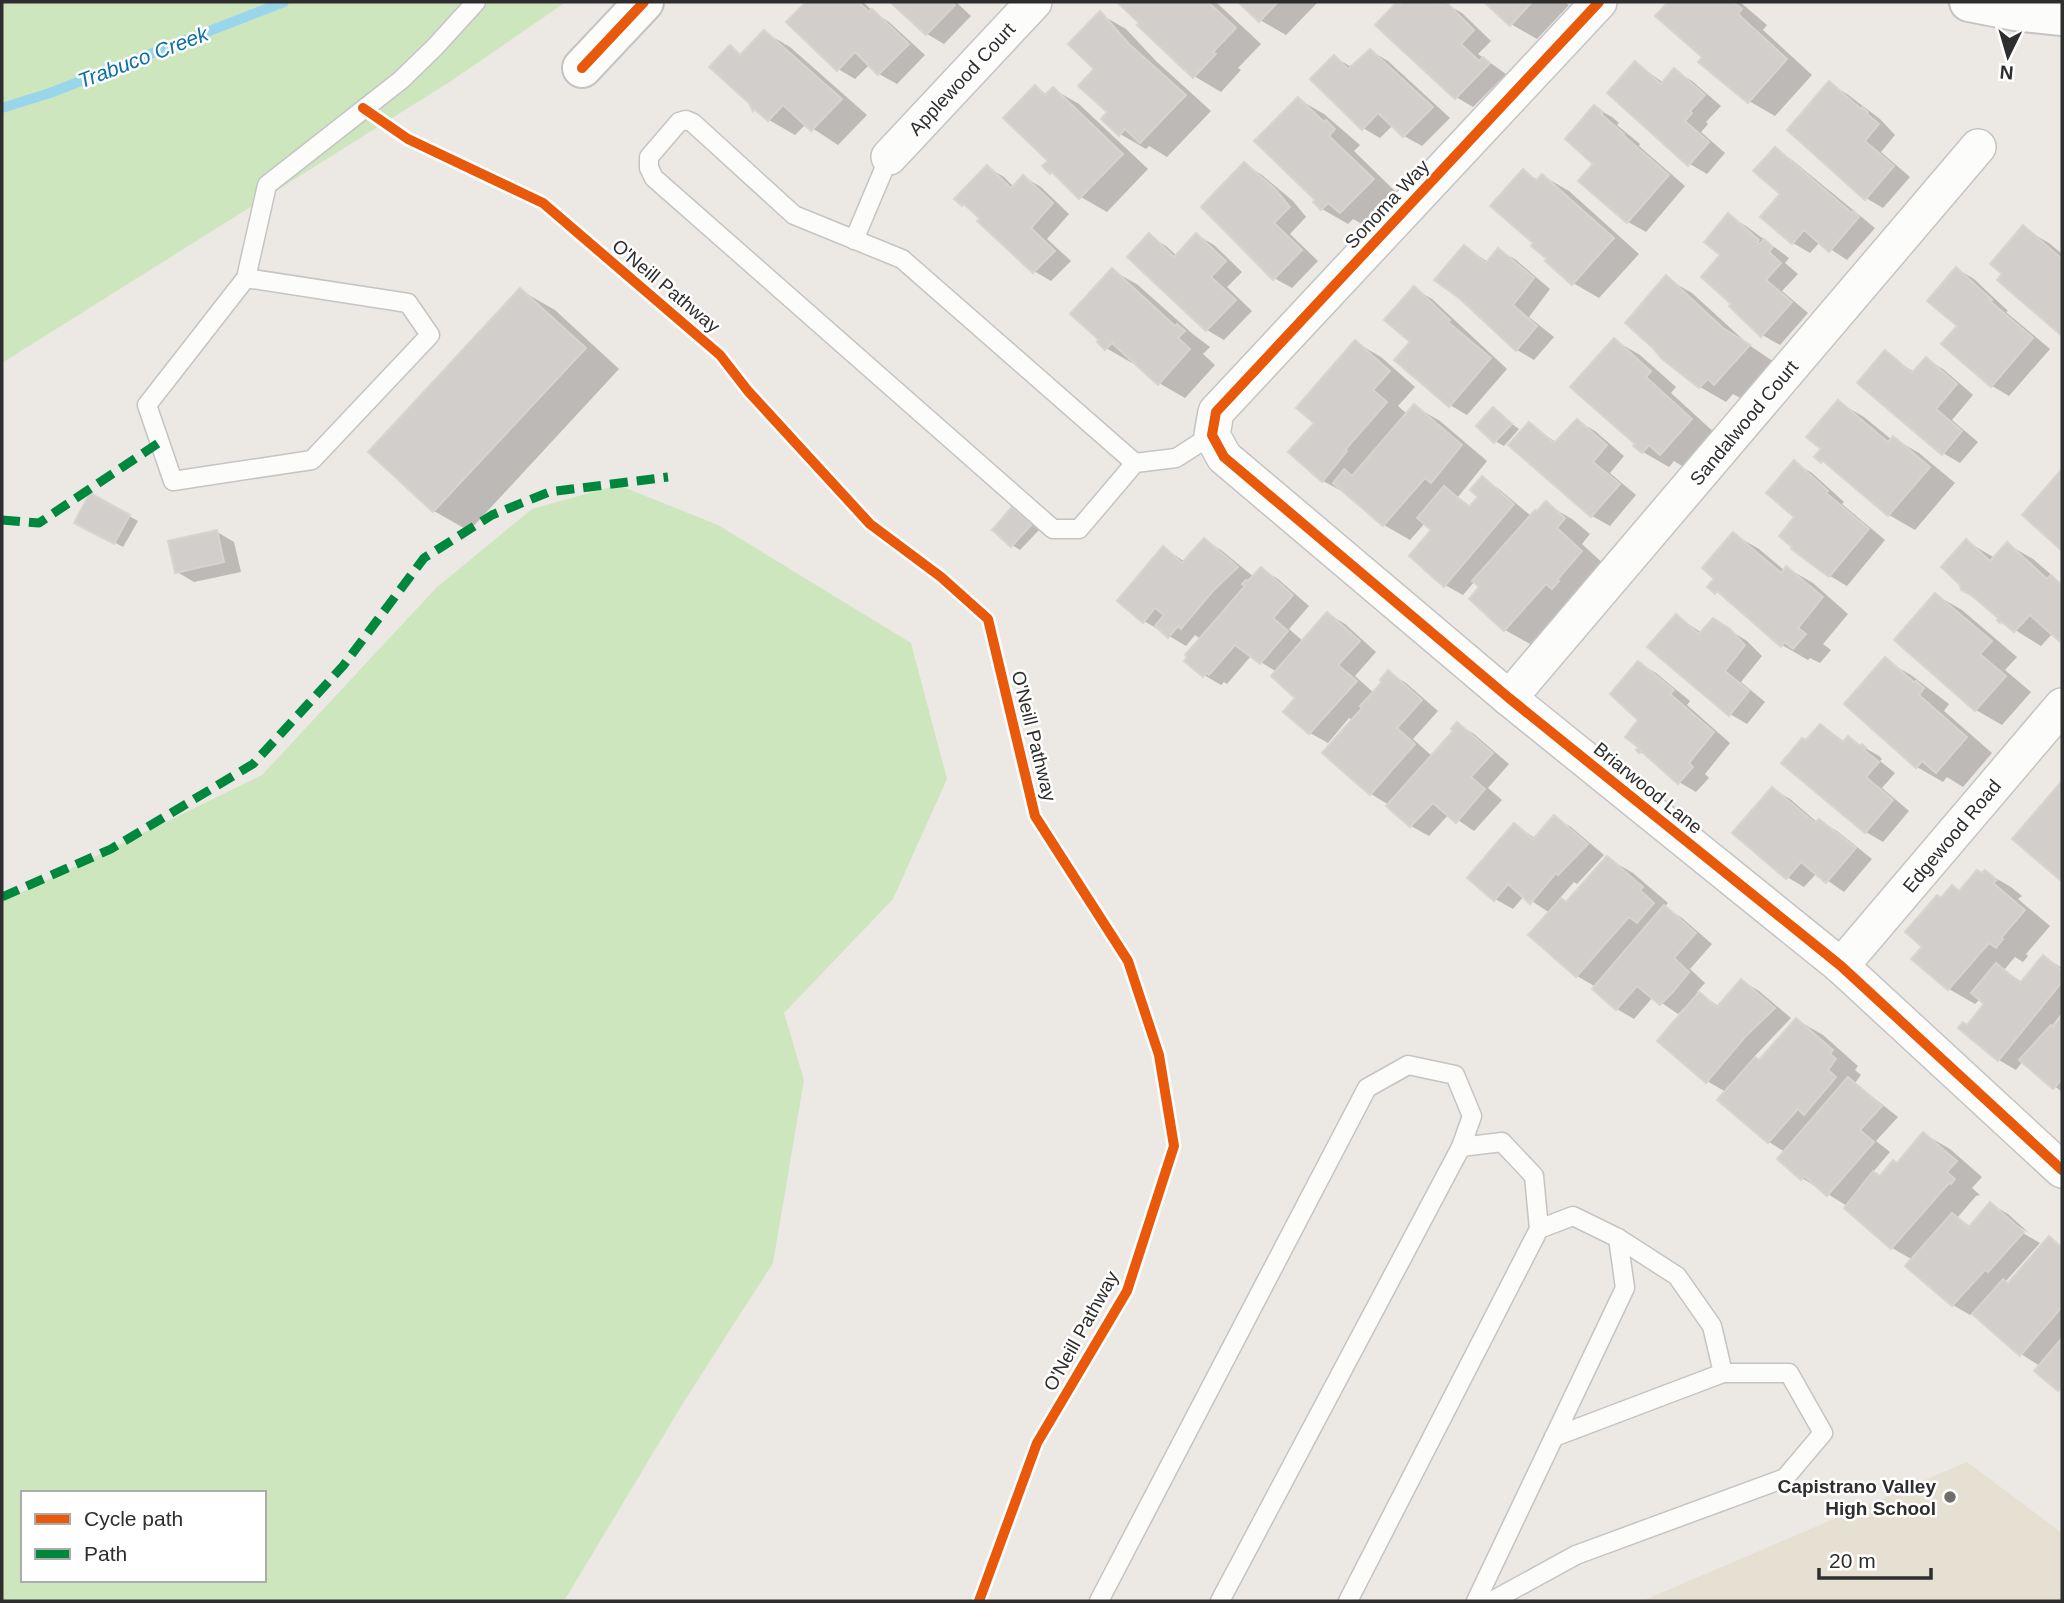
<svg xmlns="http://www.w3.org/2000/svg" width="2064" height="1603" font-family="Helvetica,sans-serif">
  <rect width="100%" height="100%" fill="#ece8e4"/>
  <!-- education -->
  <path fill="#e6e0d3" d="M1967 1462 2062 1533V1601H1642Z"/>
  <!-- green -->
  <g fill="#cee6be" fill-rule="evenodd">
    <path d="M2 2H566L451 81 2 363Z"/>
    <path d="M618 485 718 525 911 643 947 779 893 899 784 1013 804 1080 773 1263 685 1400 564 1601H2V902L262 775 436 588 532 509ZM23 1493H264V1580H23Z"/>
  </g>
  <!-- shadow -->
  <g fill="#0003">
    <path d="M809 2H863L875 13 889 22 925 55 897 84 879 74 870 64 855 79 838 69 789 22Z"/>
    <path d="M893 2H956L971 16 944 44 927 34Z"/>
    <path d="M1119 2H1216L1261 44 1238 68 1241 70 1221 92 1194 76Z"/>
    <path d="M1239 2H1318L1286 35 1260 20Z"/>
    <path d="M1406 2H1442L1462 13 1491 41 1478 54 1506 74 1473 107 1456 97 1402 6Z"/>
    <path d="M1487 2H1565L1569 5 1537 39 1511 24Z"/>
    <path d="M1670 2H1740L1767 25 1763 30 1812 75 1775 116 1749 101 1704 57 1657 16Z"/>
    <path d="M1100 14 1126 29 1156 61 1211 111 1167 157 1149 146 1146 149 1120 134 1109 112 1097 69Z"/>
    <path d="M764 32 790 47 867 115 838 145 806 124 795 135 769 120 730 48 743 55Z"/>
    <path d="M1371 51 1388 61 1450 118 1422 146 1404 136 1393 125 1380 138 1363 128 1334 57 1353 68Z"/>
    <path d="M1636 64 1664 83 1675 71 1692 81 1721 106 1706 122 1708 124 1701 132 1725 153 1707 174 1690 164 1610 93Z"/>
    <path d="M1830 84 1847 94 1880 119 1895 135 1881 152 1910 177 1883 208 1866 198Z"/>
    <path d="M1035 87 1048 95 1053 89 1079 104 1148 169 1107 212 1081 197 1045 166 1051 161Z"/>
    <path d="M1298 99 1324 114 1360 145 1354 151 1399 195 1367 227 1353 219 1348 224 1322 209 1317 200Z"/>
    <path d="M1594 107 1612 117 1619 123 1617 125 1640 144 1639 146 1685 186 1646 232 1628 222 1580 181 1595 164Z"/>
    <path d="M1775 150 1792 160 1875 228 1847 260 1820 242 1810 253 1793 243Z"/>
    <path d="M1244 164 1262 175 1293 201 1306 217 1290 234 1318 261 1292 288 1274 278Z"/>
    <path d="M987 167 1004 177 1014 187 1024 177 1041 187 1069 214 1047 239 1071 261 1051 281 1034 271 982 218 963 204Z"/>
    <path d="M1523 172 1538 180 1543 176 1569 191 1639 254 1599 298 1573 283Z"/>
    <path d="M1729 216 1746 226 1789 258 1785 263 1798 274 1782 291 1808 313 1780 345 1762 335Z"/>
    <path d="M2023 228 2049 243 2062 254V333L1999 279 2005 274Z"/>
    <path d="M1197 235 1214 245 1242 272 1227 287 1252 311 1224 340 1207 330 1129 257 1149 236 1166 246 1177 256Z"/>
    <path d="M1465 247 1488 262 1499 250 1516 260 1550 289 1529 317 1554 337 1534 360 1517 350 1460 297Z"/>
    <path d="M1957 269 1974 279 2008 311 2006 312 2050 349 2009 396 1992 386 1959 326Z"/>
    <path d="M1112 270 1138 285 1194 335 1210 347 1203 354 1215 365 1185 398 1159 383 1134 361 1132 363 1106 348 1101 340Z"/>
    <path d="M1666 278 1692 293 1749 345 1774 362 1742 399 1733 394 1726 402 1700 387Z"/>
    <path d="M1414 289 1432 299 1507 369 1467 415 1450 405 1412 342Z"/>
    <path d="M520 290 555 310 619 369 469 531 434 511 371 452Z"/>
    <path d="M1614 340 1640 355 1676 387 1671 393 1717 435 1687 469 1674 461 1669 467 1643 452Z"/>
    <path d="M1355 342 1381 357 1415 387 1398 406 1407 414 1414 406 1440 421 1487 461 1458 497 1471 507 1480 496 1482 479 1499 489 1531 516 1538 513 1546 504 1572 519 1590 534 1582 544 1607 567 1532 645 1505 630 1471 599 1482 587 1475 581 1463 595 1445 585 1434 530 1425 523 1410 540 1384 525 1349 495 1323 481 1316 423Z"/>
    <path d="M1886 353 1915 373 1926 359 1943 369 1973 395 1952 420 1978 442 1960 463 1943 453Z"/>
    <path d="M1838 402 1864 417 1892 440 1893 438 1919 453 1955 483 1915 530 1889 515 1834 468 1822 461Z"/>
    <path d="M1493 410 1519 429 1504 446 1495 441Z"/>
    <path d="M1577 421 1595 431 1624 456 1610 473 1636 495 1610 526 1592 516 1511 445 1529 424 1557 443Z"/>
    <path d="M1795 463 1812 473 1844 502 1842 504 1885 540 1847 586 1830 576 1797 517Z"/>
    <path d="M91 495 138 521 123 547 77 522Z"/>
    <path d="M1020 514 1039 530 1020 550 1012 545Z"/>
    <path d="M217 532 234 542 241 572 194 582 177 572Z"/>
    <path d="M1733 534 1759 549 1785 571 1787 568 1813 583 1848 614 1823 644 1831 650 1820 663 1810 658 1808 660 1782 645 1730 600 1716 592Z"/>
    <path d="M1204 540 1221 550 1254 577 1261 569 1278 579 1309 606 1289 629 1304 642 1328 614 1345 624 1376 652 1355 676 1374 693 1389 673 1406 683 1438 711 1413 739 1432 756 1455 731 1457 724 1474 734 1509 764 1488 788 1502 800 1474 831 1449 814 1429 836 1411 826 1389 805 1371 794 1352 720 1349 718 1328 743 1310 733 1286 711 1298 698 1277 672 1251 656 1227 684 1224 682 1221 685 1204 675 1201 639 1195 635 1186 646 1144 621 1164 548 1185 562Z"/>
    <path d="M1966 541 1995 558 2007 544 2033 559 2062 584V641L2053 633 2041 646 1999 620Z"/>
    <path d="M1936 595 1962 610 2017 657 2005 670 2031 692 2002 725 1976 710 1896 640Z"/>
    <path d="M1676 616 1702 633 1714 620 1747 641 1762 656 1741 682 1765 702 1747 724 1730 714Z"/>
    <path d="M1885 660 1911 675 1949 704 1944 711 1992 753 1963 787 1947 777 1943 782 1917 767Z"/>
    <path d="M1639 663 1656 673 1690 701 1687 705 1730 743 1705 774 1709 778 1696 792 1679 782 1654 759 1640 752Z"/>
    <path d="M1821 726 1845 742 1848 738 1879 756 1882 759 1880 761 1895 773 1882 788 1909 811 1883 842 1866 832 1807 742Z"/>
    <path d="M2062 784V879L2014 838Z"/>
    <path d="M1773 789 1790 799 1818 823 1819 821 1837 831 1872 859 1844 892 1817 873 1804 887 1787 877Z"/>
    <path d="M1554 817 1571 827 1604 855 1577 884 1574 882 1559 899 1567 904 1607 858 1633 873 1668 903 1665 906 1669 910 1682 918 1712 944 1690 969 1705 983 1697 992 1720 1007 1742 981 1759 991 1791 1018 1753 1058 1760 1062 1797 1020 1823 1035 1858 1066 1855 1070 1861 1075 1855 1083 1898 1117 1876 1141 1890 1152 1873 1172 1881 1177 1898 1164 1924 1134 1950 1149 1982 1177 1972 1188 1980 1195 1976 1196 1957 1218 1972 1227 1991 1204 2008 1214 2029 1233 2018 1226 2016 1229 2040 1243 2005 1282 2009 1284 2049 1238 2062 1246V1392L2040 1366 2021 1354 1972 1313 1970 1315 1953 1305 1913 1260 1892 1248 1846 1208 1847 1206 1802 1178 1785 1152 1769 1142 1726 1092 1707 1081 1660 1041 1686 1010 1684 1008 1678 1014 1653 997 1634 1019 1617 1009 1596 987 1577 976 1550 913 1524 896 1513 909 1495 899 1515 825 1535 838Z"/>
    <path d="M1985 872 2011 887 2022 896 2018 899 2050 926 2026 954 2028 956 2023 962 2015 957 2004 970 2023 983 2044 957 2062 968V1013L2051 1027 2054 1029 2062 1019V1092L2023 1061 2016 1070 1999 1060 1968 1026 1986 1004 1980 999 1975 1004 1949 989 1914 959 1925 947 1942 899 1960 892Z"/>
  </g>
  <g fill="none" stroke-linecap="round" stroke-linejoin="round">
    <!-- stream -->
    <path stroke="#99d6ec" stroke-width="10" d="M2 108 50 93 284 2"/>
  </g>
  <!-- building -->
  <g fill="#d1cecb" stroke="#d7d4d0" stroke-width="2">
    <path d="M806 2H858L869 12 872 9 909 44 878 75 855 52 837 71 786 22Z"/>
    <path d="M890 2H951L955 5 926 35Z"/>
    <path d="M1117 2H1208L1236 28 1213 52 1216 54 1193 78 1137 25 1139 23Z"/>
    <path d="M1238 2H1278L1259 22Z"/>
    <path d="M1397 2 1401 5 1404 2H1438L1441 5 1446 2 1474 30 1461 44 1479 61 1483 57 1490 63 1455 99 1375 25Z"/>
    <path d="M1484 2H1532L1510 26Z"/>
    <path d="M1668 2H1733L1742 9 1738 14 1787 59 1748 103 1698 62 1702 57 1655 16Z"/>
    <path d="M1100 11 1129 44 1186 95 1140 143 1125 129 1119 136 1101 119 1107 112 1078 86 1094 69 1068 44Z"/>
    <path d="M764 30 842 99 811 131 783 105 768 121 754 109 753 111 749 103 709 67 730 45 740 55Z"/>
    <path d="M1370 49 1433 107 1403 137 1378 113 1362 130 1310 79 1334 55 1348 69Z"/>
    <path d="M1635 61 1661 84 1674 68 1705 95 1690 111 1692 113 1685 121 1709 142 1688 166 1607 93Z"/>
    <path d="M1829 81 1861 109 1862 107 1868 112 1867 114 1879 124 1865 141 1894 166 1865 200 1787 130Z"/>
    <path d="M1035 85 1045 95 1053 87 1123 154 1079 199 1052 172 1050 174 1042 166 1048 161 1003 118Z"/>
    <path d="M1298 97 1324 122 1326 120 1335 129 1329 136 1374 179 1340 213 1328 203 1321 210 1313 202 1315 200 1254 141Z"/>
    <path d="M1594 105 1603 112 1601 114 1624 134 1623 135 1669 175 1627 223 1578 181 1593 164 1565 139Z"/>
    <path d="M1775 147 1852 213 1853 211 1859 217 1829 252 1804 230 1792 244 1760 217 1780 194 1753 171Z"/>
    <path d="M1244 162 1275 189 1290 207 1274 223 1302 250 1273 280 1201 207Z"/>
    <path d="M987 165 1011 188 1023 175 1053 203 1031 228 1055 251 1033 273 977 221 980 219 964 204 962 206 954 199Z"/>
    <path d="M1523 169 1536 181 1542 174 1614 238 1572 285 1545 261 1547 259 1531 246 1533 243 1490 206Z"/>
    <path d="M1728 213 1759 240 1757 242 1760 244 1764 239 1773 247 1769 252 1781 263 1766 280 1792 302 1761 337 1729 306 1731 304 1701 277 1720 255 1704 242Z"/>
    <path d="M2023 225 2062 259V336L1997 280 2002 274 1990 264Z"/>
    <path d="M1149 233 1174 257 1196 233 1226 261 1211 277 1236 300 1206 331 1127 257Z"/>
    <path d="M1464 245 1486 263 1498 248 1534 278 1513 305 1537 326 1516 351 1459 298 1434 280Z"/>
    <path d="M1956 267 1992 300 1990 301 2033 338 1991 387 1941 344 1957 326 1927 301Z"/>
    <path d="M1112 268 1175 326 1177 324 1185 331 1178 338 1190 349 1158 385 1112 343 1105 350 1097 342 1099 340 1070 314Z"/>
    <path d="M1666 275 1723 328 1750 345 1714 385 1708 379 1699 388 1661 358 1653 348 1625 323Z"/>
    <path d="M1414 286 1450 320 1448 322 1491 358 1449 407 1394 360 1410 342 1384 320Z"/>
    <path d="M520 288 586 348 433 512 368 452Z"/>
    <path d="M1614 338 1651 371 1646 377 1692 419 1660 455 1649 445 1642 453 1633 446 1635 444 1570 387Z"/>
    <path d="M1355 340 1390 371 1373 390 1387 402 1345 450 1347 451 1322 482 1288 452 1314 423 1296 408Z"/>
    <path d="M1885 350 1912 373 1926 357 1957 384 1936 409 1962 431 1942 455 1857 383Z"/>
    <path d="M1838 400 1888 442 1893 436 1930 467 1888 516 1823 461 1821 463 1814 457 1821 449 1806 437Z"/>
    <path d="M1414 404 1462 445 1431 483 1425 478 1383 526 1333 483 1344 469 1352 476Z"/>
    <path d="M1493 407 1512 424 1494 443 1476 426Z"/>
    <path d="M1577 419 1607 445 1593 462 1620 484 1591 517 1508 445 1529 422 1554 443Z"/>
    <path d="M1794 460 1828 491 1826 493 1869 529 1829 577 1791 549 1792 547 1779 536 1794 517 1766 493Z"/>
    <path d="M2062 469V551L2022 515Z"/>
    <path d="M1482 476 1514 504 1444 587 1409 556 1431 530 1417 518 1444 486 1469 507 1478 497 1470 490Z"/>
    <path d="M90 493 130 515 114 544 74 523Z"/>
    <path d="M1546 501 1565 518 1557 528 1582 551 1557 580 1559 581 1552 589 1546 584 1504 631 1469 599 1479 587 1472 581 1535 510 1537 511Z"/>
    <path d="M1012 507 1032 524 1011 547 992 530Z"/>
    <path d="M217 530 224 562 175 573 168 541Z"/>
    <path d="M1733 532 1781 573 1786 566 1823 597 1798 628 1806 634 1793 649 1784 642 1781 647 1717 591 1715 594 1707 587 1714 579 1702 568Z"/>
    <path d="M1204 538 1238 567 1212 592 1181 629 1178 626 1168 638 1155 626 1164 615 1155 608 1143 623 1117 601 1163 546 1182 563Z"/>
    <path d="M1966 539 1990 561 2007 542 2047 579 2051 575 2062 586V637L2059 641 2030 615 2014 632 2001 621 2000 623 1997 620 1998 618 1971 595 1961 590 1960 585 1941 567Z"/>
    <path d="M1261 567 1293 595 1273 618 1288 631 1260 664 1235 645 1209 675 1206 673 1203 677 1184 661 1187 657 1185 655 1245 586 1242 584 1246 580 1248 581Z"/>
    <path d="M1935 593 1992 641 1980 654 2006 676 1975 711 1894 640Z"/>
    <path d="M1327 612 1360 641 1338 665 1357 681 1309 734 1283 712 1295 698 1271 676Z"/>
    <path d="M1676 614 1699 634 1713 618 1730 629 1745 645 1725 671 1749 691 1729 716 1647 647Z"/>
    <path d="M1885 657 1914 682 1916 681 1924 688 1919 695 1967 737 1936 773 1922 761 1916 768 1844 704Z"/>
    <path d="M1638 661 1674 690 1670 694 1714 732 1689 763 1693 767 1678 784 1641 751 1639 753 1636 750 1639 748 1625 737 1638 720 1610 694Z"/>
    <path d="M1388 670 1422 700 1397 728 1415 744 1370 795 1322 753 1362 708 1360 706 1382 682 1380 680Z"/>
    <path d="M1457 722 1493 753 1471 777 1485 789 1456 823 1433 803 1410 827 1386 806 1453 731 1451 729Z"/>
    <path d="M1820 724 1843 742 1848 736 1860 746 1862 744 1866 748 1864 750 1879 762 1866 777 1893 800 1865 833 1781 763 1802 738 1806 740Z"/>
    <path d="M2062 781V877L2060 880 2012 839Z"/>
    <path d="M1772 787 1815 823 1819 819 1856 848 1826 883 1801 862 1786 879 1732 833Z"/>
    <path d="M1554 815 1588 844 1558 875 1556 873 1530 904 1508 884 1494 901 1467 878 1514 823 1533 839Z"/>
    <path d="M1607 856 1643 887 1640 890 1654 903 1637 923 1629 917 1576 977 1528 935 1561 898 1566 902Z"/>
    <path d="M1977 870 1982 873 1985 870 1997 880 1993 883 2025 910 2001 938 2003 939 1996 948 1989 943 1948 990 1911 959 1922 947 1905 932 1937 895 1941 898 1952 885 1959 891Z"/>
    <path d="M1664 905 1696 933 1674 958 1689 972 1673 992 1660 1005 1637 986 1616 1010 1592 989Z"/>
    <path d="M2043 955 2062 971V982L1998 1061 1958 1028 1963 1022 1967 1025 1984 1004 1971 993 1996 963 2020 983Z"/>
    <path d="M1741 979 1775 1008 1745 1037 1706 1083 1657 1041 1699 992 1717 1007Z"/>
    <path d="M2062 1016V1079L2053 1089 2019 1060 2051 1025 2053 1027Z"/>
    <path d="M1796 1018 1833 1050 1830 1054 1836 1059 1828 1070 1836 1077 1804 1115 1798 1109 1768 1143 1717 1100 1755 1057 1759 1060Z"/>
    <path d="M1848 1077 1882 1106 1860 1130 1874 1142 1827 1196 1804 1176 1801 1180 1777 1159Z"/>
    <path d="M1923 1132 1957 1161 1947 1172 1955 1179 1951 1184 1950 1182 1891 1249 1844 1208 1873 1171 1880 1176 1893 1160 1897 1163Z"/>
    <path d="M1990 1202 2024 1232 1988 1272 1985 1270 1952 1306 1905 1266 1952 1213 1969 1227Z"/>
    <path d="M2049 1236 2062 1248V1307L2020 1356 1972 1314 2003 1279 2008 1283Z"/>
    <path d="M2062 1338V1386L2058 1391 2034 1371Z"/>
  </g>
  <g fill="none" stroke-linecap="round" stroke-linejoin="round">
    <!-- service casing -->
    <g stroke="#c5c4c5" stroke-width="21">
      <g id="service">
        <path d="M854 240 889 157"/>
        <path d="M246 278 408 303 430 335 312 460 173 481 147 405 246 278 267 185 401 80 435 47 476 2"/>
        <path d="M1135 463 902 259 794 215 693 123 686 120 679 122 649 157V168L654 178 1053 529H1079L1135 463 1176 458 1212 435"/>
        <path d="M1618 1238 1677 1276 1712 1326 1723 1373"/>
        <path d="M1099 1601 1367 1088 1408 1065 1455 1075 1472 1116 1461 1147 1220 1601"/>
        <path d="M1348 1601 1539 1229 1534 1176 1502 1142 1461 1147"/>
        <path d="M1476 1601 1625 1288 1618 1238 1573 1216 1539 1229"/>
        <path d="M1492 1601 1576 1555 1785 1478 1823 1433 1789 1373H1723L1554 1437"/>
      </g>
    </g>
    <!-- minor casing -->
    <g stroke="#c5c4c5" stroke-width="38">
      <g id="minor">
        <path d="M1599 2 1216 412 1212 435 1224 457 1509 698 1841 966 2062 1170"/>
        <path d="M889 157 1034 2"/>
        <path d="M1509 698 1978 147"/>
        <path d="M1841 966 2062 706"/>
      </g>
    </g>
    <!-- tertiary casing -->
    <g stroke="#c5c4c5" stroke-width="42">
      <g id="tertiary">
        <path d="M1969 2 2015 11 2062 16"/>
        <path d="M582 68 644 2"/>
      </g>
    </g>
    <!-- service -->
    <use href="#service" stroke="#fcfcfb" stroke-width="18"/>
    <!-- minor -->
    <use href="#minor" stroke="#fcfcfb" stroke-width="35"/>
    <!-- tertiary -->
    <use href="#tertiary" stroke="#fcfcfb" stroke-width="38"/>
    <!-- quiet -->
    <g stroke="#00873e" stroke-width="9" stroke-dasharray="18 9" stroke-linecap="butt">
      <path d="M2 520 39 523 160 442"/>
      <path d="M2 897 111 849 253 764 343 666 424 558 492 515 549 492 668 477"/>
    </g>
    <!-- cycleway casing -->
    <g stroke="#fff" stroke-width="15">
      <g id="cycleway">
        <path d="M1599 2 1216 412 1212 435 1224 457 1509 698 1841 966 2062 1170"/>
        <path d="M582 68 644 2"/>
        <path d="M363 108 408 139 543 203 720 355 748 391 870 524 941 577 988 619 1035 816 1128 961 1159 1055 1174 1146 1127 1291 1037 1443 979 1601"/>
      </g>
    </g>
    <!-- cycleway -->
    <use href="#cycleway" stroke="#e8590c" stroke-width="10"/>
  </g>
  <!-- markers -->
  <circle fill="#706f6e" stroke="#fff" stroke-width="2.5" cx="1950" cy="1497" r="7"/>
  <g text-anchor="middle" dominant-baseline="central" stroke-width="5" stroke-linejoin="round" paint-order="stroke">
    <!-- street labels -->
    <g font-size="19" fill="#2e2e2e" stroke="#fff">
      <text transform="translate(962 79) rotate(-47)">Applewood Court</text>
      <text transform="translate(1387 204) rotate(-47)">Sonoma Way</text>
      <text transform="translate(666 286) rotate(40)">O'Neill Pathway</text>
      <text transform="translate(1744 423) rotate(-50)">Sandalwood Court</text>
      <text transform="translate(1034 736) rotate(76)">O'Neill Pathway</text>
      <text transform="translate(1648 788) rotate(39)">Briarwood Lane</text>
      <text transform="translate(1952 836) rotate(-50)">Edgewood Road</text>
      <text transform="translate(1081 1331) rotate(-61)">O'Neill Pathway</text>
    </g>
    <!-- poi labels -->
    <g font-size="19" font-weight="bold" fill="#2e2e2e" stroke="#fff" text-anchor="end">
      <text x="1936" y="1486">Capistrano Valley<tspan x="1936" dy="22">High School</tspan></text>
    </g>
    <!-- water labels -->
    <g font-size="21" font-style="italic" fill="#0d6fa3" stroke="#fff">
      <text transform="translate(143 57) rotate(-21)">Trabuco Creek</text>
    </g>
  </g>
  <!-- border -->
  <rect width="2064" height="1603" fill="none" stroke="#2e2e2e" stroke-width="7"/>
  <!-- legend -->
  <rect x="21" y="1491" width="245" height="91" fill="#ffffff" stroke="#ababab" stroke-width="2"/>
  <rect x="35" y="1514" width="35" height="10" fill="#e8590c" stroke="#ababab" stroke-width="2"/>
  <text x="84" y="1526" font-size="21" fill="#2e2e2e">Cycle path</text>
  <rect x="35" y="1549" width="35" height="10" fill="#00873e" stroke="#ababab" stroke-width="2"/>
  <text x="84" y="1561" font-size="21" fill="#2e2e2e">Path</text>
  <!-- north arrow -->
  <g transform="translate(2008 56) rotate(185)" stroke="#ffffff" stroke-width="5" paint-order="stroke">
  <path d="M0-5L12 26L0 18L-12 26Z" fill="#2e2e2e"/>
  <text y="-10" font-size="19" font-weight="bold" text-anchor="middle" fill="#2e2e2e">N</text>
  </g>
  <!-- scale -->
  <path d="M1819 1568v10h112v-10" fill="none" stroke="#2e2e2e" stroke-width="3.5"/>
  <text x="1829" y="1568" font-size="21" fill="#2e2e2e" stroke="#ffffff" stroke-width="5" paint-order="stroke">20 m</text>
</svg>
